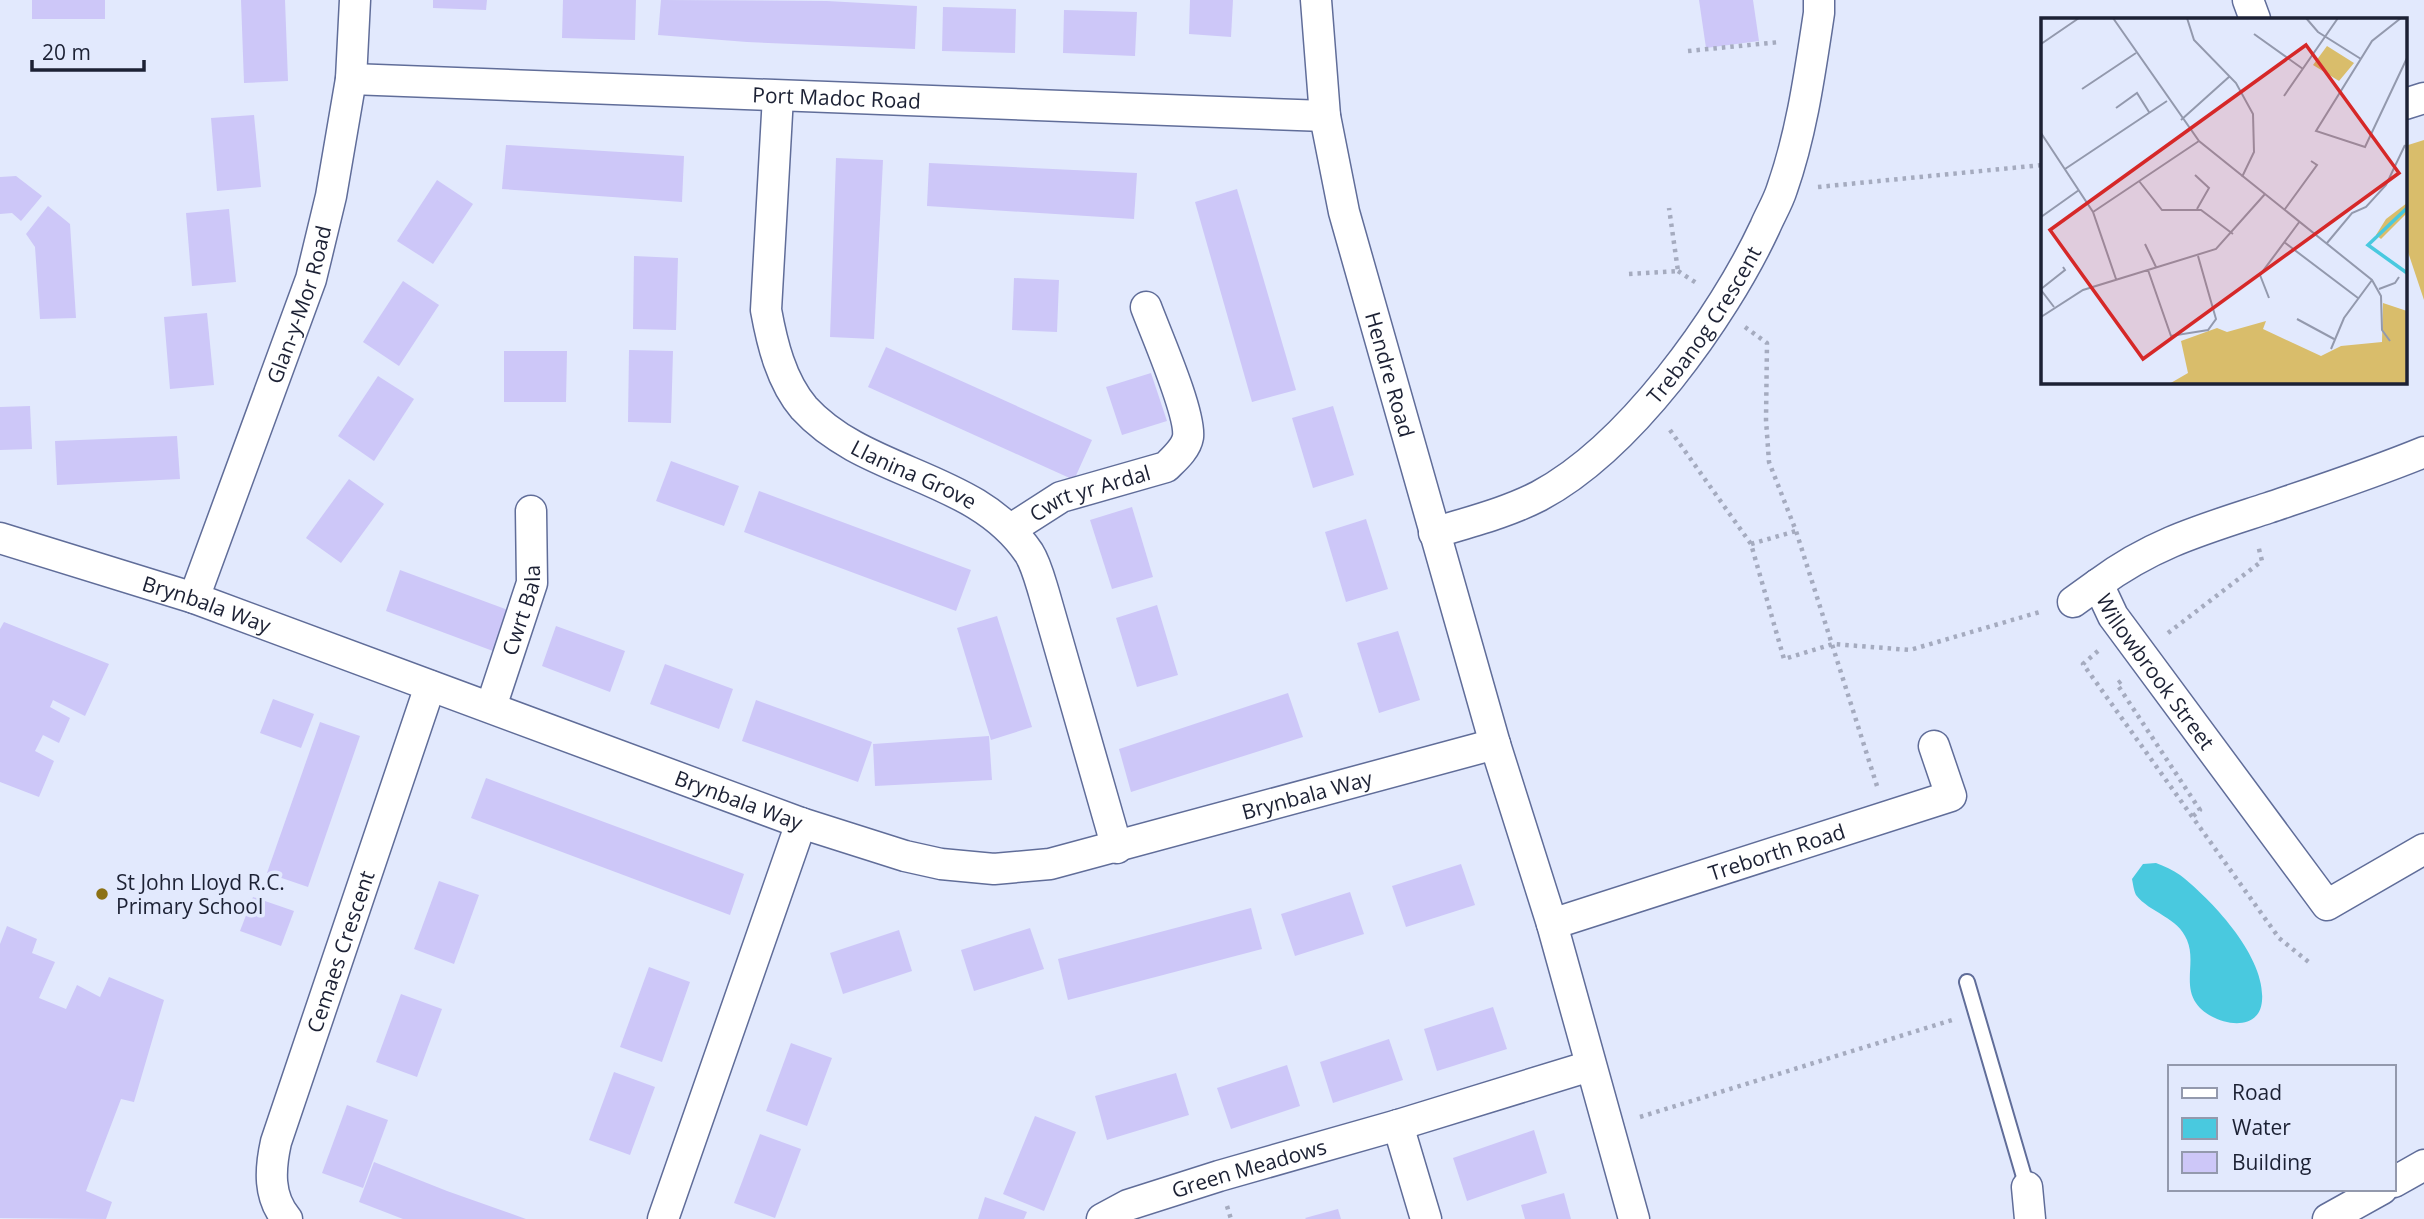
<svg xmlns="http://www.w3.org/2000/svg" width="2424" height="1219" font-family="'Open Sans',sans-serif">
  <rect width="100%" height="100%" fill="#e2e9fd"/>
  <!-- green -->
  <path fill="#d9bd6b" d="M2424 140V300L2405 243V146Z"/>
  <!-- water -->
  <path fill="#49c9df" d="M2156 863C2164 866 2173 870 2180 875 2212 900 2266 957 2262 1001 2259 1036 2210 1024 2196 1003 2183 984 2196 961 2187 940 2178 917 2150 913 2136 895 2134 891 2133 884 2132 879L2143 864Z"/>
  <!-- building -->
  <g fill="#cdc7f8">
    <rect x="32" y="0" width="73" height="19"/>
    <path d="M241 0H285L288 81 244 83Z"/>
    <path d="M433 0H487L486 10 433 8Z"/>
    <path d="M563 0H636L635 40 562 38Z"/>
    <path d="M661 0 827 1 917 6 915 49 747 42 658 35Z"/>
    <path d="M1190 0H1233L1231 37 1189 34Z"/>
    <path d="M1699 0H1753L1759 41 1706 48Z"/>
    <path d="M943 7 1016 9 1015 53 942 51Z"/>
    <path d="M1064 10 1137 12 1135 56 1063 53Z"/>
    <path d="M254 115 261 187 217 191 211 118Z"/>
    <path d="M506 145 684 156 682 202 502 189Z"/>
    <path d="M836 158 883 160 874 339 830 337Z"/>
    <path d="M929 163 1137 173 1134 219 927 206Z"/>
    <path d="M16 176 42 196 21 221 12 213 0 214V177Z"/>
    <path d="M437 180 473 204 433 264 397 241Z"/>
    <path d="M1237 189 1296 390 1252 402 1195 202Z"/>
    <path d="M48 206 70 224 76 318 40 319 35 247 26 234Z"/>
    <path d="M229 209 236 282 192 286 186 213Z"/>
    <path d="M634 256 678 258 676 330 633 329Z"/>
    <path d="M1014 278 1059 280 1057 332 1012 330Z"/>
    <path d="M403 281 439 305 399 366 363 342Z"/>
    <path d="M207 313 214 385 170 389 164 317Z"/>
    <path d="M886 347 1092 440 1074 480 868 387Z"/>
    <path d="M629 350 673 351 671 423 628 422Z"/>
    <path d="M504 351H567L566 402H504Z"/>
    <path d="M1151 373 1167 421 1122 435 1106 387Z"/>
    <path d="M378 376 414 399 374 461 338 436Z"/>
    <path d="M30 406 32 449 0 450V407Z"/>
    <path d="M1333 406 1354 475 1313 488 1292 418Z"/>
    <path d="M177 436 180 479 57 485 55 441Z"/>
    <path d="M671 461 739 486 724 526 656 501Z"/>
    <path d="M349 479 384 504 341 563 306 538Z"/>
    <path d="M759 491 971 570 956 611 744 532Z"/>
    <path d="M1132 507 1153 577 1112 589 1090 520Z"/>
    <path d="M1366 519 1388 589 1346 602 1325 532Z"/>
    <path d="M400 570 516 613 501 654 386 611Z"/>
    <path d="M1157 605 1178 675 1137 687 1116 618Z"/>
    <path d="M997 616 1032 727 991 740 957 628Z"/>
    <path d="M4 622 109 664 85 716 53 700 50 707 70 718 59 743 43 735 35 751 54 761 39 797 0 782V629Z"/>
    <path d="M556 626 625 651 610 692 542 666Z"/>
    <path d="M1398 631 1420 700 1379 713 1357 643Z"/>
    <path d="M665 664 733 689 719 729 650 704Z"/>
    <path d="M1288 693 1303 737 1131 792 1119 749Z"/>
    <path d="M273 699 314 714 301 748 260 733Z"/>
    <path d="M756 700 872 742 858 782 742 741Z"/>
    <path d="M320 722 360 736 308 887 267 873Z"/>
    <path d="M989 736 992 780 875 786 873 744Z"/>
    <path d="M486 778 744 874 730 915 471 818Z"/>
    <path d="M1461 864 1475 905 1406 927 1392 886Z"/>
    <path d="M439 881 479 895 454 964 414 949Z"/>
    <path d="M1350 892 1364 934 1295 956 1281 914Z"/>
    <path d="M253 897 294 911 281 946 240 931Z"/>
    <path d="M1251 908 1262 949 1068 1000 1058 959Z"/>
    <path d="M7 926 37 939 32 953 55 962 39 998 66 1009 77 985 100 997 109 977 164 1000 134 1102 121 1099 86 1191 112 1202 106 1219 0 1218V944Z"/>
    <path d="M1030 928 1044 969 974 991 961 950Z"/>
    <path d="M899 930 912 971 843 994 830 953Z"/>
    <path d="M649 967 690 982 662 1062 620 1047Z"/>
    <path d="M401 994 442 1009 417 1077 376 1062Z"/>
    <path d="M1493 1007 1507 1049 1437 1071 1424 1029Z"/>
    <path d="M1389 1039 1403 1080 1333 1103 1320 1062Z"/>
    <path d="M791 1043 832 1058 807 1126 766 1111Z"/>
    <path d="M1287 1065 1300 1106 1231 1129 1217 1088Z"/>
    <path d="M614 1072 655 1087 630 1155 589 1140Z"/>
    <path d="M1176 1073 1189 1115 1107 1140 1095 1096Z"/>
    <path d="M347 1105 388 1120 363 1188 322 1173Z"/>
    <path d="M1035 1116 1076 1132 1044 1211 1003 1194Z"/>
    <path d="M1534 1130 1547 1173 1467 1201 1453 1158Z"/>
    <path d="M760 1134 801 1149 775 1218 734 1203Z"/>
    <path d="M374 1162 447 1191 526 1219H403L359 1202Z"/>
    <path d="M1564 1193 1571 1219H1525L1521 1205Z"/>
    <path d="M985 1197 1027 1212 1024 1219H978Z"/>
    <path d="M1338 1209 1341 1219H1306L1305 1218Z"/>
  </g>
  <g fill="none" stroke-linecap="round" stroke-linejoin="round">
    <!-- lane casing -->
    <g stroke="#606d99" stroke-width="18">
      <path id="lane" d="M1967 982 2027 1187"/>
    </g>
    <!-- street casing -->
    <g stroke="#606d99" stroke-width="33">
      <g id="street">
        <path id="s1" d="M1316 0 1325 116 1344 212 1495 744 1552 924 1634 1219"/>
        <path d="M2248 0 2255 19"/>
        <path id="s2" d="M351 79 1325 116"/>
        <path id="s3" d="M778 96 766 310C772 343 781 381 804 408 866 476 976 474 1029 553 1036 564 1040 580 1044 593L1117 848"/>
        <path d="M2405 104 2424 98"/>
        <path id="s4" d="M2424 452C2373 473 2321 490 2268 508 2204 529 2153 543 2098 584L2113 616 2327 905 2424 849"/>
        <path id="s5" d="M1011 529 1061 497 1166 467C1174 459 1186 449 1188 437 1191 413 1156 334 1146 307"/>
        <path id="s6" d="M1434 533C1469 522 1506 513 1539 496 1629 448 1722 319 1765 227 1770 215 1778 202 1782 189 1802 132 1810 72 1819 13V0"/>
        <path id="s7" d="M0 538 194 598 801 823 905 856 941 864 994 869 1050 864 1495 744"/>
        <path id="s8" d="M194 598 311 279 331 196 351 79 355 0"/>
        <path d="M2073 602 2098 584"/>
        <path id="s9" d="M491 707 532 583 531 511"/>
        <path id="s10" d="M1552 924 1951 796 1934 746"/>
        <path d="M1398 1125 1426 1219"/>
        <path d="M2394 1182 2424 1165"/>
        <path d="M2027 1187 2030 1219"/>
        <path id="s11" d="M287 1219C268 1197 270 1169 276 1142L430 686"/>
        <path d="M663 1219 801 823"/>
        <path id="s12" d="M1102 1219 1128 1205 1219 1176 1398 1125 1590 1066"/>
        <path d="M2328 1219 2382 1189"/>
      </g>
    </g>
    <!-- path -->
    <g stroke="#a5abbf" stroke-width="4.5" stroke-dasharray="3.5 5" stroke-linecap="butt">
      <path d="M1688 51 1780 42"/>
      <path d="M1818 187 2042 165"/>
      <path d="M1678 271 1698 284"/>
      <path d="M1629 274 1678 271 1669 208"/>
      <path d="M1745 327 1767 343 1766 420 1769 462 1796 531 1877 786"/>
      <path d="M1670 430 1751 544 1784 659 1833 644 1910 650 2043 611"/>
      <path d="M1751 544 1796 531"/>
      <path d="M2168 633 2262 561 2258 545"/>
      <path d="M2098 651 2083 664 2279 938 2311 964"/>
      <path d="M2121 681 2117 684 2200 810 2192 817"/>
      <path d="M1640 1117 1952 1020"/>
      <path d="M1227 1206 1231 1219"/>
    </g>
    <!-- lane -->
    <use href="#lane" stroke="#fff" stroke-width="14"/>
    <!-- street -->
    <use href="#street" stroke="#fff" stroke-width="30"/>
  </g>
  <!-- markers -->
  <circle fill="#8c7114" stroke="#e2e9fd" stroke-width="2.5" cx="102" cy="894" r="7"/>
  <g text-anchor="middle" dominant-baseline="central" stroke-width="7" stroke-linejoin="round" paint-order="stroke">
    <!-- street labels -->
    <g font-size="21" fill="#1c2134" stroke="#e2e9fd">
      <text stroke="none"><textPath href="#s2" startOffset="486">Port Madoc Road</textPath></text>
      <text stroke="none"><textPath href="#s8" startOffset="312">Glan-y-Mor Road</textPath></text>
      <text stroke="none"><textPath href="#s6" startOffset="352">Trebanog Crescent</textPath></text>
      <text stroke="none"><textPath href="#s1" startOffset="383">Hendre Road</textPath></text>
      <text stroke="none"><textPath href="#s3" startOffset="450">Llanina Grove</textPath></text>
      <text stroke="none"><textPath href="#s5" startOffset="88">Cwrt yr Ardal</textPath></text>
      <text stroke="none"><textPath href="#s7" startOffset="217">Brynbala Way</textPath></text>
      <text stroke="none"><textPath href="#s9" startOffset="102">Cwrt Bala</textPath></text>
      <text stroke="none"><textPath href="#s4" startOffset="458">Willowbrook Street</textPath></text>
      <text stroke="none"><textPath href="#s7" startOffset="1372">Brynbala Way</textPath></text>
      <text stroke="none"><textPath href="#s7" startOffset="784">Brynbala Way</textPath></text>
      <text stroke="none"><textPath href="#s10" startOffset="236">Treborth Road</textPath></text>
      <text stroke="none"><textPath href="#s11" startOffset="282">Cemaes Crescent</textPath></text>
      <text stroke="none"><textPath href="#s12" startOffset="156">Green Meadows</textPath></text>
    </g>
    <!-- poi labels -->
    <g font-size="21" fill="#1c2134" stroke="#e2e9fd" text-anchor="start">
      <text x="116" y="882">St John Lloyd R.C.<tspan x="116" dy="24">Primary School</tspan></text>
    </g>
  </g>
  <!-- overview -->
  <g transform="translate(2041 18)">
    <rect width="366" height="366" fill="#e2e9fd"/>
    <path d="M286 28 313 45 298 63 272 47ZM366 185V195L340 221 335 217 345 201ZM342 285 366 293V366H128L147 355 140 323 176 310 186 314 225 303 222 311 280 338 300 328 341 324Z" fill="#d9bd6b"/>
    <path fill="none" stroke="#49c9df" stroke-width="3.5" d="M366 190 327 227 366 255"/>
    <path fill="none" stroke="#9399ad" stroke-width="2" d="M72 0 158 123 331 262 340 278 341 312 349 323M146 0 153 22 195 65 212 96 213 134 201 159M265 0 277 14 320 41M360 0 331 23 275 113 324 129 366 40M213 16 262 51M0 26 38 0M41 71 95 35M243 78 297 0M75 90 96 75 108 94M140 102 189 58M0 115 52 194 75 261M24 151 126 83M154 157 168 170 156 191M98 163 121 192H160L192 216M244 191 276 147 270 143M52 194 158 123M0 199 38 172M243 224 317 280M286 225 311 195 325 189 345 167 364 127M104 226 115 249M107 252 130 318 167 312 175 301 157 238M0 271 24 252 22 249M338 271 354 265 358 259M0 272 13 289M228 280 219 257 259 203M0 299 42 272 175 231 224 176M256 301 293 321M290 331 303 300 331 262"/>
    <path fill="#d62828" fill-opacity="0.15" stroke="#d62828" stroke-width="3.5" d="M265 27 358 155 102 341 9 212Z"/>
    <rect width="366" height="366" fill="none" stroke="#1c2134" stroke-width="3.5"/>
  </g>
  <!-- legend -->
  <rect x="2168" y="1065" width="228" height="126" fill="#e2e9fd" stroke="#9399ad" stroke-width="2"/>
  <rect x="2182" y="1088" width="35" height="10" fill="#ffffff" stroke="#9399ad" stroke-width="2"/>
  <text x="2232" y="1100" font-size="21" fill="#1c2134">Road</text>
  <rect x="2182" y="1118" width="35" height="21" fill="#49c9df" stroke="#9399ad" stroke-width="2"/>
  <text x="2232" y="1135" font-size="21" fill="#1c2134">Water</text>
  <rect x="2182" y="1152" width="35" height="21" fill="#cdc7f8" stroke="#9399ad" stroke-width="2"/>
  <text x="2232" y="1170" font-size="21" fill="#1c2134">Building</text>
  <!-- scale -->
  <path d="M32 60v10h112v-10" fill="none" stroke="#1c2134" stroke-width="3.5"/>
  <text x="42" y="60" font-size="21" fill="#1c2134" stroke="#e2e9fd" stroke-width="5" paint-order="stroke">20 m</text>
</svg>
